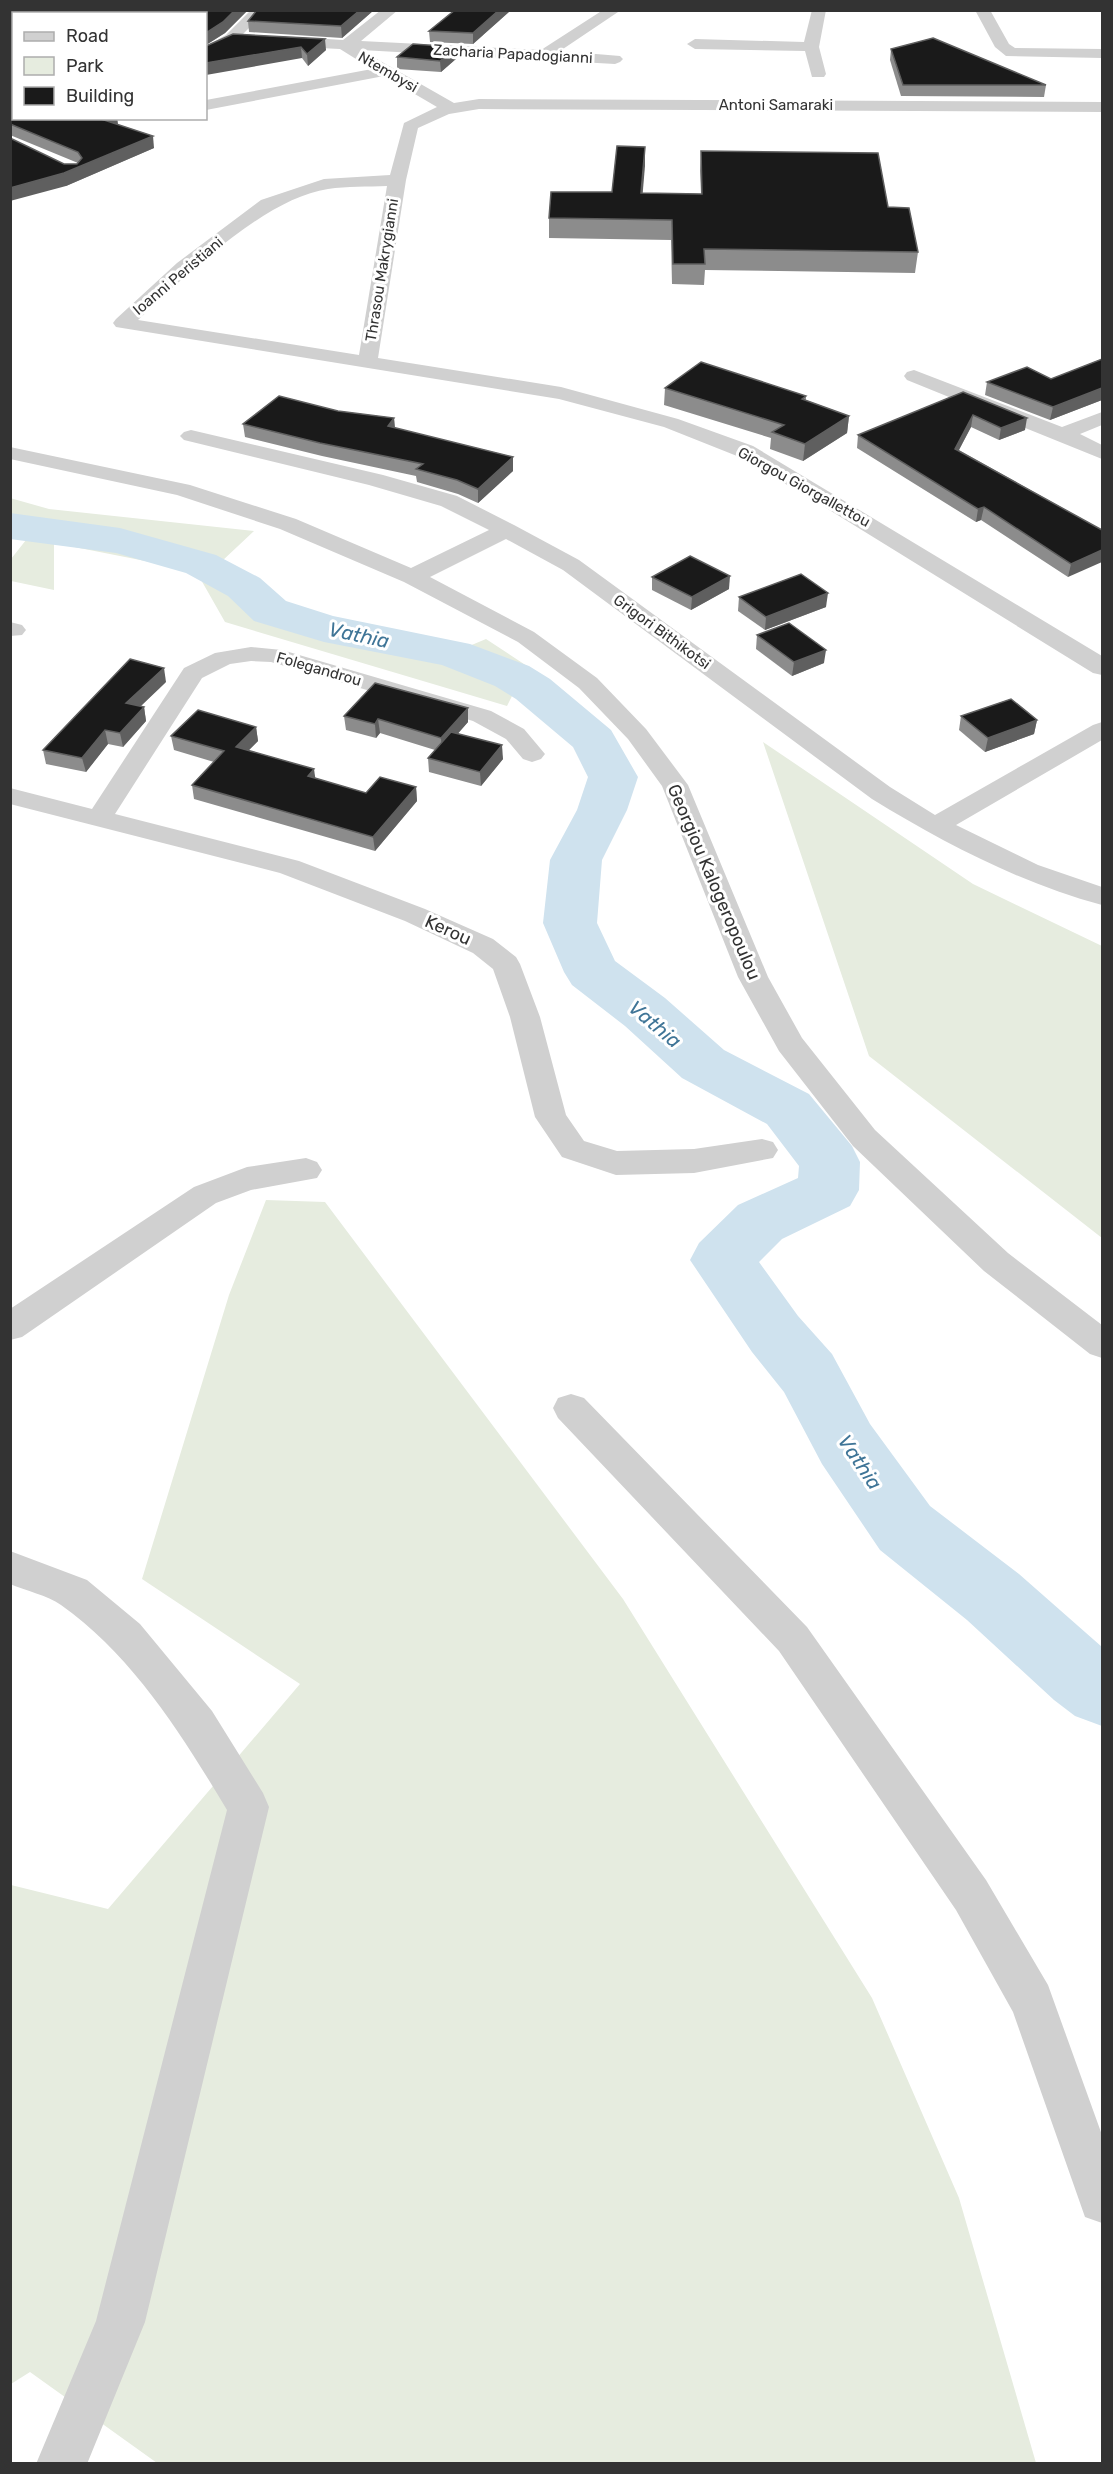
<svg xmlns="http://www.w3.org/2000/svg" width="1113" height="2474" font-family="Rubik,sans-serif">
  <rect width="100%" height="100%" fill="#fff"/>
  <!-- green -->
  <g fill="#e6ecdf">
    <path d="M10 498 49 509 254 531 221 562 289 605 438 659 486 639 527 666 507 706 225 622 196 571 54 543V590L11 581V559L26 540 11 537Z"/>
    <path d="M763 742 973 884 1102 946V1238L869 1056Z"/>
    <path d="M266 1200 325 1202 623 1599 872 1998 959 2198 1036 2463H157L30 2372 11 2384V1885L108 1909 300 1684 142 1579 229 1295Z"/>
  </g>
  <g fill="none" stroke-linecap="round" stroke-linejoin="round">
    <!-- river -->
    <path fill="#cfe2ee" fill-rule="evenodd" d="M10 513 120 528 216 555 260 578 286 601 333 616 470 644 529 666 550 679 611 730 638 777 627 810 602 860 597 923 615 961 665 998 724 1050 809 1094 852 1146 860 1162 859 1190 850 1206 782 1239 759 1262 798 1316 832 1354 870 1424 930 1506 1019 1574 1102 1647V1726L1075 1716 1054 1700 967 1620 880 1550 822 1464 784 1392 752 1352 690 1260 699 1243 738 1205 798 1178 799 1166 767 1124 682 1078 625 1026 572 985 564 972 543 923 550 860 577 810 588 777 573 747 516 699 495 686 442 665 324 642 254 621 228 596 186 573 116 553 10 539Z"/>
    <!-- minor -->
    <g fill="#d0d0d0" fill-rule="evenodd">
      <path d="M251 10H267L236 41 206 56V46L226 35Z"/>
      <path d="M381 10H398L361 41 541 50 603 10H621L560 51 620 56 623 59 620 62 615 64 361 50 454 103 479 99 1102 102V112L479 109 449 114 418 128 406 180 378 358 561 387 678 419 753 446 1102 656V675L1093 673 810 498 737 456 664 427 559 399 116 327 113 323 116 319 177 263 261 200 324 179 390 175 404 123 437 107 384 76 206 110V100L372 69 340 49 280 46 272 41 280 36 343 40ZM387 186 359 355 138 320C184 277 265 198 328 189 347 186 368 187 387 186Z"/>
      <path d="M812 10H826L819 47 826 74 824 77H812L805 51 695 49 687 44 695 39 804 42Z"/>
      <path d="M975 10H990L1009 44 1015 48 1102 49V58L1006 56 995 47Z"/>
      <path d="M914 370 1062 427 1102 412V425L1080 434 1102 445V459L907 380 904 376 907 372Z"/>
      <path d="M191 430 383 475 457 496 514 525 579 560 890 787 935 815 1093 725 1102 722V740L956 825 1038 865 1102 887V905C1020 883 944 843 872 799L563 570 506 539 430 577 534 632 597 678 646 729 688 785 768 977 802 1038 875 1130 1008 1253 1102 1325V1358L1090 1354 984 1271 853 1146 779 1051 738 977 662 786 628 739 579 688 518 642 404 582 280 529 177 495 10 459V447L190 485 296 519 411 568 489 530 441 506 369 485 184 440 180 436 184 432Z"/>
      <path d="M10 622 22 625 26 630 22 635 10 636Z"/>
      <path d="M251 647 282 650 491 711 524 729 545 754 541 759 532 762 523 759 506 739 473 721 271 662 251 661 230 664 202 678 115 814 299 861 425 909 493 939 516 957 520 964 540 1017 566 1115 584 1141 617 1151 694 1149 762 1139 773 1142 778 1150 773 1158 694 1173 616 1175 562 1157 535 1117 510 1017 493 969 473 953 405 921 280 873 10 804V788L92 809 184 668 215 653Z"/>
      <path d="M306 1158 317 1162 322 1170 317 1178 251 1190 216 1203 22 1337 10 1340V1309L194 1187 247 1167Z"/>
      <path d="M571 1394 584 1398 807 1627 986 1880 1048 1985 1102 2135V2223L1085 2217 1013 2012 956 1910 779 1651 558 1418 553 1408 558 1398Z"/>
      <path d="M10 1551 87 1580 140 1624 212 1711 263 1793 269 1807 145 2322 87 2464H36L96 2321 227 1810C182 1735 133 1656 61 1605 47 1595 26 1591 10 1584Z"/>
    </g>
  </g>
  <!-- wall -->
  <g fill="#8c8c8c">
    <path d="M10 10H248L225 33 206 45V14H14V63L10 60V23H13L10 22Z"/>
    <path d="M257 10H374L342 38 249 32 248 21Z"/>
    <path d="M455 10H511L473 44 430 42 429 31Z"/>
    <path d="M233 34 326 50 308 66 302 58Z"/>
    <path d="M457 47V58L441 72 397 69V57Z"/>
    <path d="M891 49 1046 85 1044 97 901 96 890 60Z"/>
    <path d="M10 110 14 118H117L118 125 154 148 66 186 64 164H77L78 163 10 135Z"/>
    <path d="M645 147 642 193 701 194 700 171 701 151 888 207 918 252 915 273 705 270 704 285 672 284 671 240 549 238V218L612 192Z"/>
    <path d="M1102 359V400L1050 420 985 395 987 382 1051 379Z"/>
    <path d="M665 388 806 396V400L849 416 847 433 803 461 770 449 771 438 664 405Z"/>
    <path d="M963 392 1025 430 999 440 971 427 959 450 1102 530 1068 577 981 520 976 522 857 448 858 435Z"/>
    <path d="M338 411 394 418 395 428 513 457V471L478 503 458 494 417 482 416 476 322 456 245 437 243 424Z"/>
    <path d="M652 577 729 589 691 610 652 590Z"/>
    <path d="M739 597 826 607 765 630 738 611Z"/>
    <path d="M757 635 824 663 792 676 756 649Z"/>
    <path d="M166 682 140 707H144L146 721 123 747 108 744 86 772 46 764 43 750Z"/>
    <path d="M344 716 468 722 458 733 503 759 481 786 429 772 428 758 435 750 380 733 376 738 346 730Z"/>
    <path d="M961 716 1037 720 1034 734 985 752 959 730Z"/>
    <path d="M256 727 258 741 248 751 315 778 366 793 416 787 417 801 375 851 194 799 192 785 214 762 174 750 171 736Z"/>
  </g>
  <!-- shaded-wall -->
  <g fill="#5f5f5f">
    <path d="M235 10H248L225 33 206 45V33Z"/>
    <path d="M360 10H374L342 38 341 26Z"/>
    <path d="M499 10H511L473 44V33Z"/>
    <path d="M325 39 326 50 308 66 307 54Z"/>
    <path d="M301 47 302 58 206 75V63Z"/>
    <path d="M457 47V58L441 72 440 61Z"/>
    <path d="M13 97 14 110H10V98Z"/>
    <path d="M98 118H117L118 125Z"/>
    <path d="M153 136 154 148 66 186 10 201V188Z"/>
    <path d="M645 147V166L641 213V193Z"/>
    <path d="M1102 388V400L1050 420 1053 407Z"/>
    <path d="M973 415 971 427 953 461 955 449Z"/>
    <path d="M849 416 847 433 803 461 805 444Z"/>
    <path d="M394 418 395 431 388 426Z"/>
    <path d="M1027 418 1025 430 999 440 1001 428Z"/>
    <path d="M513 457V471L478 503V489Z"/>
    <path d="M984 507 981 520 976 522 978 509Z"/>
    <path d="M1102 550V562L1068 577 1071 564Z"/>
    <path d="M730 576 729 589 691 610 692 597Z"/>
    <path d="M828 593 826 607 765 630 766 617Z"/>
    <path d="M826 650 824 663 792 676 794 662Z"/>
    <path d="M164 668 166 682 129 717 126 703Z"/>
    <path d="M144 707 146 721 123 747 120 733Z"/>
    <path d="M468 708V722L442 752 441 738Z"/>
    <path d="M378 719 380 733 376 738 375 724Z"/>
    <path d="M1037 720 1034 734 985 752 988 738Z"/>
    <path d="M256 727 258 741 238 761 236 747Z"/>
    <path d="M105 730 108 744 86 772 82 758Z"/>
    <path d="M502 745 503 759 481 786 480 772Z"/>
    <path d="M314 769 316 783 308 776Z"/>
    <path d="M416 787 417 801 375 851 373 837Z"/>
  </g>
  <!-- building -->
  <g fill="#1a1a1a" stroke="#5f5f5f" stroke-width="1.5">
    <path d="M10 10H235L223 22 206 33V14H14V53L10 51V23H13V11Z"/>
    <path d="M257 10H360L341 26 248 21Z"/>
    <path d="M455 10H499L473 33 429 31Z"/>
    <path d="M233 34 325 39 307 54 301 47 206 63V46Z"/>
    <path d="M933 38 1046 85H903L891 49Z"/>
    <path d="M413 44 457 47 440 61 397 57Z"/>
    <path d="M14 68V101L13 97 10 98V69Z"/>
    <path d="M14 109V118H98L153 136 64 173 10 188V138L64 164H77L82 158 78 152 10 124V110Z"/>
    <path d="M617 146 645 147 641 193 702 194 701 151 878 153 888 207 909 208 918 252 704 249 705 264H673L672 220 549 218 551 192H612Z"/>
    <path d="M1102 359V388L1053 407 987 382 1027 367 1051 379Z"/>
    <path d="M701 362 806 396 802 399 849 416 805 444 772 432 784 425 665 388Z"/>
    <path d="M963 392 1027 418 1001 428 973 415 955 449 1102 530V550L1071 564 984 507 978 509 858 435Z"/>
    <path d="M279 396 338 411 394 418 388 426 513 457 478 489 457 480 416 469 423 464 320 443 243 424Z"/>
    <path d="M690 556 730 576 692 597 652 577Z"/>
    <path d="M801 574 828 593 766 617 739 597Z"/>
    <path d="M789 623 826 650 794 662 757 635Z"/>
    <path d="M130 659 164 668 126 703 144 707 120 733 105 730 82 758 43 750Z"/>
    <path d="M375 683 468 708 441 738 378 719 375 724 344 716Z"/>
    <path d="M1011 699 1037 720 988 738 961 716Z"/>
    <path d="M198 710 256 727 236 747 314 769 308 776 366 793 380 777 416 787 373 837 192 785 224 751 171 736Z"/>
    <path d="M451 732 502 745 480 772 428 758Z"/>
  </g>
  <g text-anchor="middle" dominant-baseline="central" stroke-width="6" stroke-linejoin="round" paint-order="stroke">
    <!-- far-street labels -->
    <g font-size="15" fill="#333" stroke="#fff">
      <text transform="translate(513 54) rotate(3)">Zacharia Papadogianni</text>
      <text transform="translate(388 72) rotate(30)">Ntembysi</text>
      <text x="776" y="105">Antoni Samaraki</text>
      <text transform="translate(382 270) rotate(-81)">Thrasou Makrygianni</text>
      <text transform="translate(178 276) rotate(-40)">Ioanni Peristiani</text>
      <text transform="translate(804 487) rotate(29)">Giorgou Giorgallettou</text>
      <text transform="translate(662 632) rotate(36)">Grigori Bithikotsi</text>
      <text transform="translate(319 669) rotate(16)">Folegandrou</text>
    </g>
    <!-- street labels -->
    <g font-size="18" fill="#333" stroke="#fff">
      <text transform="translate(714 882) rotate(67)">Georgiou Kalogeropoulou</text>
      <text transform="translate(448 930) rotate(24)">Kerou</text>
    </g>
    <!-- water labels -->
    <g font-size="20" font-style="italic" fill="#3f7597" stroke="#fff">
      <text transform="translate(359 635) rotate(12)">Vathia</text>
      <text transform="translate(655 1024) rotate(40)">Vathia</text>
      <text transform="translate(860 1462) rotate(56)">Vathia</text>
    </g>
  </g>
  <!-- border -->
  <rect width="1113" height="2474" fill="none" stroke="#333333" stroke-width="24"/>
  <!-- legend -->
  <rect x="12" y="12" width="195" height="108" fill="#ffffff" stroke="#adadad" stroke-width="1.5"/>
  <rect x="24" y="32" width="30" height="9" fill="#d0d0d0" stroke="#adadad" stroke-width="1.5"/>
  <text x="66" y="42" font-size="18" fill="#333333">Road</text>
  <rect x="24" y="57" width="30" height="18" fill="#e6ecdf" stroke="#adadad" stroke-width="1.5"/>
  <text x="66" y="72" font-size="18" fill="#333333">Park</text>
  <rect x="24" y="87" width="30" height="18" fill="#1a1a1a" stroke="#adadad" stroke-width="1.5"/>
  <text x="66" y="102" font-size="18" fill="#333333">Building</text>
</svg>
